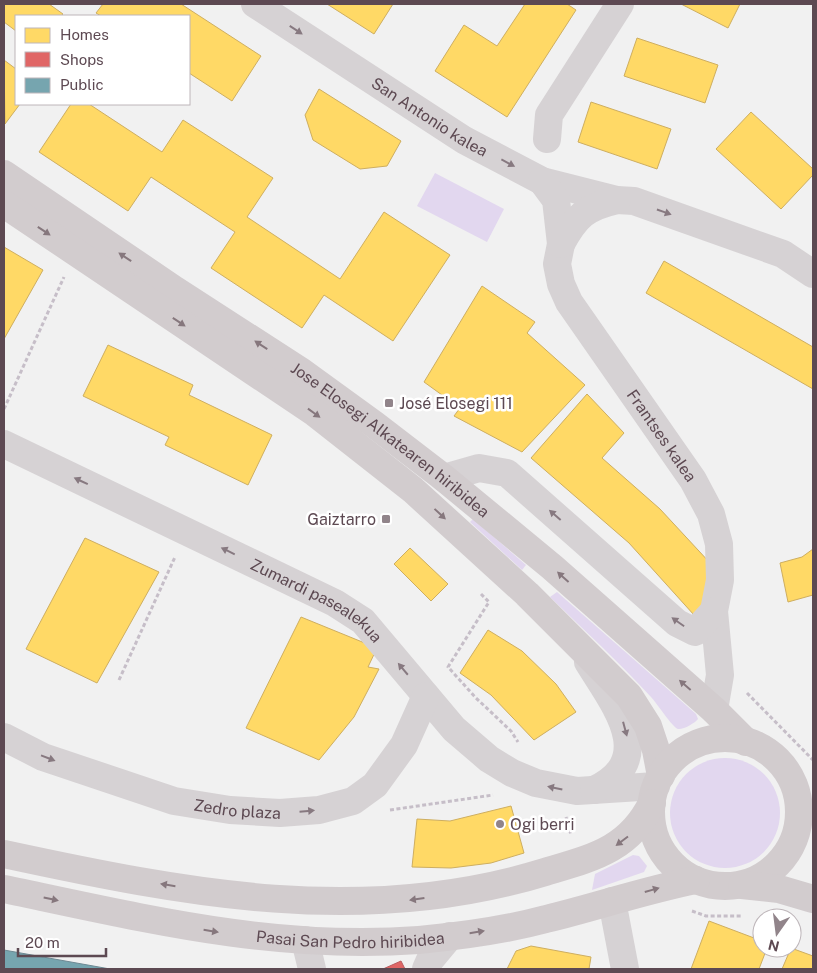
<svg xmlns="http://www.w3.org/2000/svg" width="817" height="973" font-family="'Public Sans',sans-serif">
  <rect width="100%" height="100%" fill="#f1f1f1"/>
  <!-- green -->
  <g fill="#e2d7ef">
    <path d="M435 173 504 209 487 242 417 206Z"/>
    <path d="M473 519 526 565 522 570 470 522Z"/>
    <path d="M557 592 696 714 698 719C695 723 683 730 678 729 673 728 656 702 651 697 619 662 584 630 550 597Z"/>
    <circle cx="725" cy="813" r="55"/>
    <path d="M633 855 639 856 647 866 644 872 592 890 595 874Z"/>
  </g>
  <!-- homes -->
  <g fill="#ffd966" stroke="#ceae60">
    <path d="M4 4H49L63 14 61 16H16V31L4 22Z"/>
    <path d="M103 4H181L261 56 232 101 189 73V16H101L96 13Z"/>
    <path d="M327 4H393L374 34Z"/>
    <path d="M525 4H567L576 10 507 117 435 71 464 25 497 46Z"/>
    <path d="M681 4H740L728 28Z"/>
    <path d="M637 38 718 65 705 103 624 76Z"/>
    <path d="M4 60 16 69V104H20L5 124Z"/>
    <path d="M319 89 401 141 387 166 360 169 313 140 305 115Z"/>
    <path d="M591 102 671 129 657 169 578 142Z"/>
    <path d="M71 104H89L162 152 183 120 273 178 247 217 340 279 384 212 450 255 393 341 324 295 302 328 211 268 235 232 151 177 128 211 39 152Z"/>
    <path d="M751 112 813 169V175L781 209 716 149Z"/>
    <path d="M4 247 43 270 4 339Z"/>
    <path d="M664 261 813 347V389L646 293Z"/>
    <path d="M482 286 535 322 527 333 585 385 522 452 454 416 460 408 424 382Z"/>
    <path d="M108 345 193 385 189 395 272 435 248 485 165 445 169 437 83 396Z"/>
    <path d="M587 394 624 433 602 458 660 509 711 564 704 606 694 615 629 543 531 458Z"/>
    <path d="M85 538 159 572 97 683 26 649Z"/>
    <path d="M410 548 448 584 431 601 394 564Z"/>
    <path d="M813 549V595L788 602 780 563 802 557Z"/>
    <path d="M301 617 377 648 368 667 379 669 354 717 319 760 246 728Z"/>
    <path d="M488 630 522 651 556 684 576 712 534 740 491 695 460 673Z"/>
    <path d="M511 806 524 853 491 863 451 868 412 867 417 819 450 821Z"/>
    <path d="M709 921 762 941V948H767L759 969H691Z"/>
    <path d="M531 946 591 957 589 969H507L516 951Z"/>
    <path d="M791 948 813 956V969H782Z"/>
  </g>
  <!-- shops -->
  <path fill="#e06666" stroke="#b95d60" d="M401 961 405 969H383Z"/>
  <!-- public -->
  <path fill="#76a5af" stroke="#6e8993" d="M4 950 110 969H4Z"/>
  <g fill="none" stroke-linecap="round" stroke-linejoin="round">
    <!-- path -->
    <g stroke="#c6bec8" stroke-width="3" stroke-dasharray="4 2.5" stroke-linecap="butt">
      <path d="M4 409 64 277"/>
      <path d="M481 594 489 602 448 667 476 698 511 731 518 742"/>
      <path d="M119 680 175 557"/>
      <path d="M747 693 813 760"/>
      <path d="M390 810 493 795"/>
      <path d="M566 817 571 835"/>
      <path d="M692 911 706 916H742"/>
    </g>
    <!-- minor -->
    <g stroke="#d6d2d4" stroke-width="28">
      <path id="s1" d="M255 4 464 140 542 181 617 200 634 201 783 254 813 274"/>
      <path d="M547 139 549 115 620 4"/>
      <path id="s2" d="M542 181 556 200 561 244 557 264 561 284 569 302 693 480 711 514 719 544 720 580 714 611 720 675 714 710"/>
      <path d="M561 244C576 216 586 207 617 200"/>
      <path id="s3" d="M4 444 335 603 363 621 454 729 489 759 512 773 536 783 577 791 656 786"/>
      <path d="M444 478 479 468 507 473 677 623 695 632 714 611"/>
      <path d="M588 662C613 703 660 759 594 790"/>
      <path id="s4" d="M4 737 43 757 174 801 230 810 280 813 319 810 353 801 375 785 404 745 426 696"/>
      <path d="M612 901 625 969"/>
      <path d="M305 940 312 969"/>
      <path d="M426 969 430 960 450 936"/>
    </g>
    <!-- major -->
    <g stroke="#d2ccce" stroke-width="28">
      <path id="s5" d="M4 174 175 290 302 372 375 425 444 478 552 567 714 710 746 742"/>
      <path d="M4 204 315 413 413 490 527 594 629 696 648 726 656 750 661 776"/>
      <circle cx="725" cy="812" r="74"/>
      <path d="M4 854C185 893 363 928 545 872 592 858 629 850 652 803"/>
      <path d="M742 885 779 889 813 899"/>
      <path id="s6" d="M4 889C143 918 275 951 419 940 461 936 505 930 546 919 596 907 645 890 696 880"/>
    </g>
  </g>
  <!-- one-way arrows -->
  <defs><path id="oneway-solid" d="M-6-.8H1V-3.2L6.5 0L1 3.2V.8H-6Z" transform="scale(1.25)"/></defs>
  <g fill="#877980">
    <use href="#oneway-solid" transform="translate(296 30) rotate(33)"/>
    <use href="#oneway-solid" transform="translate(508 163) rotate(28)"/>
    <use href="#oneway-solid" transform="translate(664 212) rotate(19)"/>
    <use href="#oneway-solid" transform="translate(81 481) rotate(-155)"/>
    <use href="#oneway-solid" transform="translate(555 515) rotate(-139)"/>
    <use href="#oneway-solid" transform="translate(228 551) rotate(-154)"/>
    <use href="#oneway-solid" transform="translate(678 622) rotate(-145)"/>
    <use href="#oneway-solid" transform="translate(403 669) rotate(-130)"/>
    <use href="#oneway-solid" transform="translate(625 729) rotate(75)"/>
    <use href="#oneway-solid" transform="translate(48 758) rotate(21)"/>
    <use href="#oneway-solid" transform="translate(555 788) rotate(-168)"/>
    <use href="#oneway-solid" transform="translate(307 811) rotate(-5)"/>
  </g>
  <g fill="#86777d">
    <use href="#oneway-solid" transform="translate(44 231) rotate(34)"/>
    <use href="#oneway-solid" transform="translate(125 257) rotate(-146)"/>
    <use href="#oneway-solid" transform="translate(179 322) rotate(34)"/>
    <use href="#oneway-solid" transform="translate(261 345) rotate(-147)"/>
    <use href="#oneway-solid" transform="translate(314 413) rotate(36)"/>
    <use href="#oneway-solid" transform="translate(440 514) rotate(43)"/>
    <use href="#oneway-solid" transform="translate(563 577) rotate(-138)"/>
    <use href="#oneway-solid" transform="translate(685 685) rotate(-139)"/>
    <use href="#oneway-solid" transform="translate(622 841) rotate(143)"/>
    <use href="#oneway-solid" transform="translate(168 885) rotate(-171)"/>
    <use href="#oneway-solid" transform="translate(652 890) rotate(-16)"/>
    <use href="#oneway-solid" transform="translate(51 899) rotate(12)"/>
    <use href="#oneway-solid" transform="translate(417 899) rotate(172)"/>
    <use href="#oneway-solid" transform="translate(211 931) rotate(9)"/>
    <use href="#oneway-solid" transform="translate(477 932) rotate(-9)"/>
  </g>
  <!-- markers -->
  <g fill="#91848a" stroke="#fff" stroke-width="2">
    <rect x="384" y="398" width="10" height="10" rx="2.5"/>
    <rect x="381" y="514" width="10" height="10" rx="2.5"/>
    <circle cx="500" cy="824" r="5"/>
  </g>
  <g text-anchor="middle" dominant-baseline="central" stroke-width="5" stroke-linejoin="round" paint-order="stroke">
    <!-- street labels -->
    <g font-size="16" fill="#5d4952" stroke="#fff">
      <text stroke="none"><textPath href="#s1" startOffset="208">San Antonio kalea</textPath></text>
      <text stroke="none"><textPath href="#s2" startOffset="291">Frantses kalea</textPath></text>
      <text stroke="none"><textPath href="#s5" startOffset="469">Jose Elosegi Alkatearen hiribidea</textPath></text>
      <text stroke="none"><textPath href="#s3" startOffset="350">Zumardi pasealekua</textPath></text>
      <text stroke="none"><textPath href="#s4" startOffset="246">Zedro plaza</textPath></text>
      <text stroke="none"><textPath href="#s6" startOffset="351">Pasai San Pedro hiribidea</textPath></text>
    </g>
    <!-- poi labels -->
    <g font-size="16" fill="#5d4952" stroke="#fff" text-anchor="start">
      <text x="399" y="403">José Elosegi 111</text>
      <text x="376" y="519" text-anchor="end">Gaiztarro</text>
      <text x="510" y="824">Ogi berri</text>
    </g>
  </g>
  <!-- border -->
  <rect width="817" height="973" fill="none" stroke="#5d4952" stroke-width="10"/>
  <!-- legend -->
  <rect x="15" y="15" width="175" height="90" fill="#ffffff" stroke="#beb6ba"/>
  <rect x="25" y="28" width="25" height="15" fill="#ffd966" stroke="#beb6ba"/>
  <text x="60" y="40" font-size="15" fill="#5d4952">Homes</text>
  <rect x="25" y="52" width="25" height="15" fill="#e06666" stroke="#beb6ba"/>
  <text x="60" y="65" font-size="15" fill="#5d4952">Shops</text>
  <rect x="25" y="78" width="25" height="15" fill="#76a5af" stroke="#beb6ba"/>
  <text x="60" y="90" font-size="15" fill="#5d4952">Public</text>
  <!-- north arrow -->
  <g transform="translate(777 933) rotate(194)"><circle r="24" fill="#ffffff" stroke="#beb6ba"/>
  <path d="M0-4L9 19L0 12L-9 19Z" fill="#91848a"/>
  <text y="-8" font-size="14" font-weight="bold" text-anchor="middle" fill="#5d4952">N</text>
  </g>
  <!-- scale -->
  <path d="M18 948v8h88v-8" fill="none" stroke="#5d4952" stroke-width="2.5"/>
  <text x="25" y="948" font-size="15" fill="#5d4952" stroke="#ffffff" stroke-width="4" paint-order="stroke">20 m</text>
</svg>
